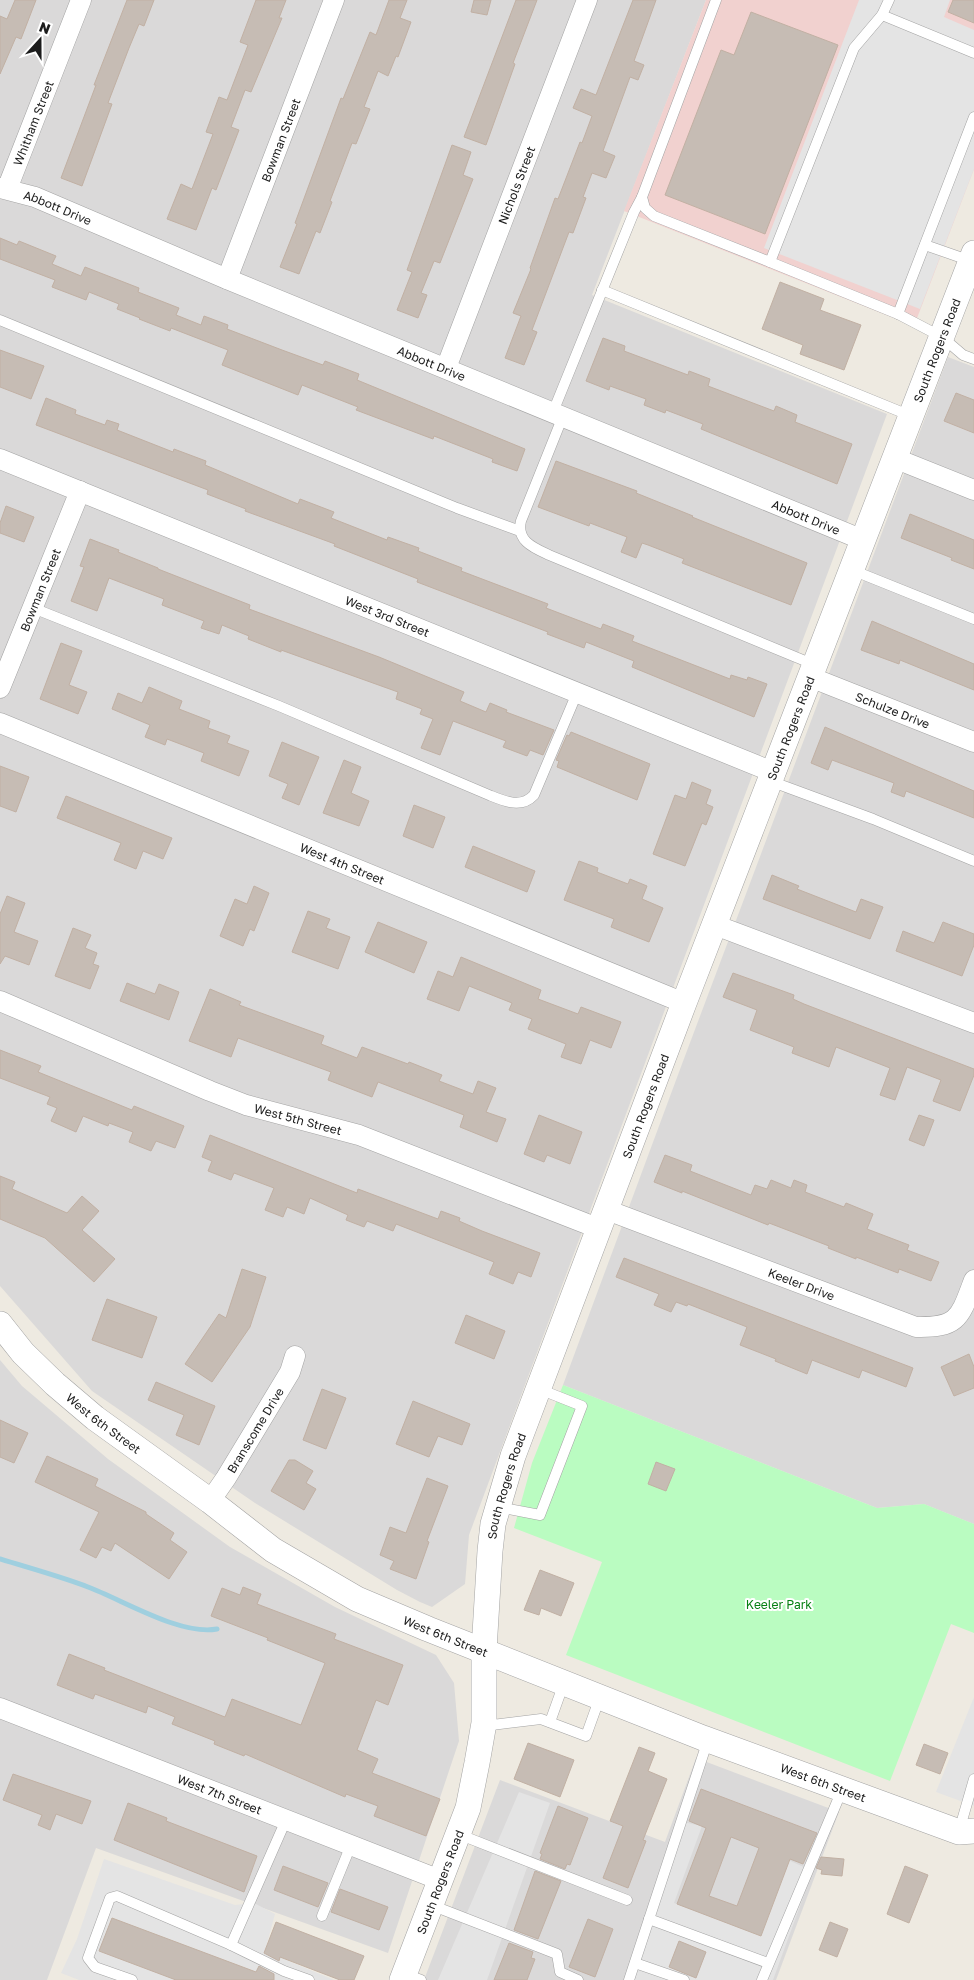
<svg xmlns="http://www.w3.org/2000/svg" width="974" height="1980" font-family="'Golos Text',sans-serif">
  <rect width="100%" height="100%" fill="#eeeae1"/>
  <!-- residential -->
  <g fill="#dad9d9">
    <path d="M0 0H706L592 295 887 414 469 1535 465 1584 432 1607 420 1602 397 1590 255 1503 92 1391 0 1286Z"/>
    <path d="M948 357 974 367V1524L924 1504 877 1508 563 1385 682 1064Z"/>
    <path d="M0 1360 22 1386 108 1459 230 1547 335 1607 436 1655 454 1683 459 1741 388 1953 96 1848 47 1980H0Z"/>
    <path d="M696 1758 839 1812 776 1980H424L500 1780 665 1842Z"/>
  </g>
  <!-- commercial -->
  <path fill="#f1d1cf" d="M706 0H974V169L914 326 624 211Z"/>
  <!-- park -->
  <path fill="#bafcc1" d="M563 1385 877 1508 924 1504 974 1524V1633L951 1624 890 1781 566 1655 602 1562 514 1528 532 1463Z"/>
  <!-- parking -->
  <g fill="#e4e4e4">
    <path d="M859 0H950L944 17 974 30V169L920 309 764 248Z"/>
    <path d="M974 1697V1806L936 1792Z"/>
    <path d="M519 1792 550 1803 487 1980H438Z"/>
    <path d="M683 1822 702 1826 674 1903 760 1934 786 1859 806 1868 811 1876 773 1980H626Z"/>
    <path d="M104 1859 235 1905 254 1903 275 1914 265 1951 334 1980H79L61 1973 77 1939Z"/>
  </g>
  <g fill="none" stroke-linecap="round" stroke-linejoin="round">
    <!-- stream -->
    <path stroke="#9fcfdf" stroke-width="5" d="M0 1559C29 1568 59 1576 88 1587 123 1600 181 1636 217 1629"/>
  </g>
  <!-- building -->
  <g fill="#c6bcb4" stroke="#c1b0a3" fill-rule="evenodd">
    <path d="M15 0H36L21 39 16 37 0 74V16L7 19Z"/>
    <path d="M127 0H154L144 26 139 24 129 48 108 103 112 104 82 186 61 178 96 85H94Z"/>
    <path d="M256 0H286L279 18H282L251 92 245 90 231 127 239 130 216 190 212 188 196 230 167 219 181 184 192 189 213 134 206 132 219 97 227 100 248 45 240 42Z"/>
    <path d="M389 0H407L400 18 411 22 398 57 396 56 388 76 378 71 364 107 370 109 356 144 352 143 330 201 332 202 320 233 316 231 299 274 280 267 297 224 295 223 341 98 343 99 370 32 376 35Z"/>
    <path d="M474 0H491L487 15 471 12Z"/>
    <path d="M516 0H537L513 63 515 64 486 145 464 137Z"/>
    <path d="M633 0H656L634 61 644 65 638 80 630 77 603 151 615 156 606 178 592 173 583 197 586 198 573 233 569 232 532 330 537 332 524 365 505 358 521 316 513 313 531 269 530 268 555 198 558 199 580 142 582 143 592 116 573 108 581 89 596 95Z"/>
    <path d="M953 0H974V23L948 12Z"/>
    <path d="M751 12 838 45 765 234 665 195 721 50 734 55Z"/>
    <path d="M452 145 471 152 463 175 473 179 440 263 434 261 421 293 427 295 418 318 397 310 412 272 407 270Z"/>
    <path d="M0 238 17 245 19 241 56 256 52 264 81 276 85 267 139 288 138 292 179 308 176 315 201 325 204 316 228 325 227 329 282 350 323 365 325 361 359 374 357 380 525 449 517 471 492 462 493 459 434 436 433 439 356 410 358 407 302 385 298 395 222 365 228 350 171 328 170 331 139 319 140 318 117 309 119 304 89 292 86 300 52 287 55 280 0 259Z"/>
    <path d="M780 282 824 299 820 310 861 325 844 370 800 354 803 345 762 329Z"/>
    <path d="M603 338 625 346 624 351 688 375 689 371 710 379 708 386 774 411 776 406 797 415 795 422 852 444 837 484 701 429 703 424 666 410 665 413 644 405 646 399 610 386 609 390 586 381Z"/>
    <path d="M0 350 44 366 31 399 0 387Z"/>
    <path d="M956 393 974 400V433L944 421Z"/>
    <path d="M46 398 76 410 75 414 105 425 107 420 119 424 117 430 173 452 174 449 206 461 205 465 298 504 300 499 334 512 331 518 387 540 388 537 419 548 418 551 462 568 461 571 548 604 546 608 601 629 603 624 634 636 632 641 730 679 731 675 747 680 748 677 767 684 754 717 632 667 634 661 586 642 584 648 547 634 548 632 417 582 418 579 334 546 335 544 245 511 246 509 207 494 208 490 36 425Z"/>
    <path d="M556 461 637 491 636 493 693 516 692 517 807 563 791 605 682 563 684 559 648 545 642 543 636 558 621 552 627 537 590 523 589 526 538 507Z"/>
    <path d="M6 506 34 517 24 542 0 533V523Z"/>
    <path d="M910 514 974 540V569L951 560 952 558 901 538Z"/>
    <path d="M90 539 119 550 118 552 158 568V569L250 605 249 609 379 657 464 692 460 701 486 712 490 703 507 710 506 712 554 730 543 755 530 750 527 756 503 747 506 741 453 721 440 755 421 748 433 719 420 714 422 709 396 699 398 692 281 650V652L248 639 249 636 222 625 219 634 201 628 204 621 162 605 164 599 109 578 97 611 71 601 84 567 80 566Z"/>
    <path d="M872 621 974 664V690L900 660 899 664 861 650Z"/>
    <path d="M61 643 82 651 69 685 87 692 78 714 40 699Z"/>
    <path d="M149 687 182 701 179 709 210 721 208 728 230 736 227 743 249 751 239 776 201 761 204 753 167 739 165 745 145 737 150 725 112 709 118 693 142 703Z"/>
    <path d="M825 727 974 791V818L906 791 904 797 891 792 894 783 832 760 828 770 811 763Z"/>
    <path d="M571 732 650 764 637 800 557 767 559 761 556 760 567 735 569 736Z"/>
    <path d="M282 742 319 757 299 805 282 798 288 784 269 776Z"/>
    <path d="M344 760 361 767 351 793 369 801 359 826 323 813Z"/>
    <path d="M0 766 29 777 16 812 0 806Z"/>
    <path d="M692 782 711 790 706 804 713 807 706 825 702 823 685 866 653 854 675 795 686 799Z"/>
    <path d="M66 796 172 838 163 859 143 851 136 869 114 860 121 843 57 818Z"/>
    <path d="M414 805 445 817 433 848 403 836Z"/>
    <path d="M473 846 535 871 527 892 465 867Z"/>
    <path d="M579 861 598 868 597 872 628 884 630 879 647 886 642 899 663 908 649 942 611 927 614 919 564 900Z"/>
    <path d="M772 875 799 886 797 889 856 912 861 899 883 907 870 939 763 899Z"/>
    <path d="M254 886 269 893 254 931 250 929 243 946 220 936 235 899 247 904Z"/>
    <path d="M7 896 25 903 14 932 38 941 29 965 5 956 0 964V914Z"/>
    <path d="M308 911 330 919 326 928 350 937 338 969 292 952Z"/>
    <path d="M378 922 427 942 414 973 365 952Z"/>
    <path d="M943 922 974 934V945L962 976 896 951 903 931 934 943Z"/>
    <path d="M73 928 91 935 85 948 97 953 93 964 99 966 90 989 55 976Z"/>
    <path d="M461 957 541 990 538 999 578 1014 581 1007 621 1022 611 1048 590 1040 581 1064 561 1057 566 1044 528 1029 532 1019 509 1010 512 1003 469 986 459 1011 427 999 438 971 453 977Z"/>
    <path d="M733 973 794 995 793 999 804 1004 974 1069V1075L960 1111 933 1101 941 1080 907 1067 895 1100 880 1095 890 1068 836 1047 829 1067 792 1053 794 1047 750 1030 757 1010 723 997Z"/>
    <path d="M127 983 155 994 159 984 179 992 169 1020 120 1001Z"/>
    <path d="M210 989 241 1002 239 1005 324 1036 321 1044 357 1058 362 1047 408 1064 409 1062 442 1075 439 1081 473 1094 478 1081 496 1088 486 1112 506 1119 497 1142 460 1127 464 1115 378 1082 372 1097 328 1080 331 1072 238 1038 231 1057 189 1041Z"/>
    <path d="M0 1050 41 1066 38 1072 132 1110 134 1106 184 1126 175 1148 156 1141 151 1151 129 1142 133 1132 109 1123 108 1126 83 1116 76 1132 51 1121 57 1108 47 1104 50 1097 0 1078Z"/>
    <path d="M539 1115 582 1132 570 1164 547 1155 544 1162 524 1154Z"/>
    <path d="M919 1115 934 1120 924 1146 909 1140Z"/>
    <path d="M210 1135 357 1193 358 1189 438 1219 441 1211 460 1218 459 1221 482 1231 540 1253 531 1277 518 1272 513 1284 489 1274 494 1262 396 1224 393 1231 367 1221 364 1227 346 1220 348 1215 310 1198 304 1214 287 1207 283 1217 265 1210 274 1188 234 1173 231 1180 208 1171 212 1161 202 1157Z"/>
    <path d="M665 1155 692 1165 690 1171 751 1195 755 1185 767 1189 771 1180 791 1188 794 1180 807 1185 805 1192 844 1207 846 1203 873 1214 867 1229 909 1245 907 1250 939 1262 931 1281 899 1269 898 1273 856 1257V1259L828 1248 829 1246 769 1223 768 1225 682 1191V1193L654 1182Z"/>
    <path d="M0 1176 15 1182 12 1189 67 1213 82 1196 99 1211 82 1230 115 1259 94 1282 45 1238 0 1219Z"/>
    <path d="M624 1258 913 1368 906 1387 862 1370 859 1378 812 1360 807 1374 775 1361 776 1359 740 1345 747 1327 688 1304 687 1306 676 1302 671 1312 654 1305 659 1294 616 1277Z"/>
    <path d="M242 1269 266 1277 250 1327 212 1382 185 1364 219 1314 226 1318Z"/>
    <path d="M107 1299 157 1317 142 1358 92 1340Z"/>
    <path d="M466 1315 505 1331 494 1359 455 1343Z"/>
    <path d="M969 1354 974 1367V1388L954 1396 941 1367Z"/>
    <path d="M156 1382 215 1406 199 1445 176 1435 184 1415 148 1400Z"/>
    <path d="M322 1389 346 1398 326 1449 303 1440Z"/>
    <path d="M413 1401 470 1424 462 1445 438 1436 429 1457 396 1444Z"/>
    <path d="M0 1420 28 1433 14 1463 0 1457Z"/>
    <path d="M47 1456 98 1479 95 1486 146 1512V1514L174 1533 170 1540 187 1552 169 1579 115 1543 111 1551 102 1547 96 1558 80 1550 99 1512 35 1482Z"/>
    <path d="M289 1460H295L313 1471 306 1483 316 1489 304 1510 271 1491Z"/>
    <path d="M656 1462 675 1469 666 1491 648 1484Z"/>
    <path d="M427 1478 448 1486 427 1541 429 1542 416 1579 390 1569 394 1561 380 1555 390 1527 406 1533Z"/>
    <path d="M540 1570 574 1583 561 1616 541 1608 539 1615 524 1610Z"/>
    <path d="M243 1587 261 1594 257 1604 336 1634 334 1639 403 1665 388 1705 376 1700 357 1750 378 1759 372 1773 440 1799 426 1836 374 1816 378 1806 346 1794 345 1797 245 1754 244 1756 214 1744 215 1741 172 1724 175 1717 148 1706 146 1713 95 1694 93 1699 57 1685 69 1654 105 1668 104 1670 225 1717 232 1699 301 1725 325 1663 267 1640 268 1638 211 1616 222 1588 240 1595Z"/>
    <path d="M528 1743 574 1760 560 1797 514 1779Z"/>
    <path d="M924 1744 948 1753 940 1774 916 1765Z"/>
    <path d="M639 1747 655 1753 648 1771 667 1779 643 1840 646 1841 628 1888 603 1878 623 1826 610 1821Z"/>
    <path d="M13 1774 91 1801 82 1824 56 1814 50 1830 38 1825 42 1815 3 1800Z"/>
    <path d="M701 1789 817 1833 803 1864 790 1859 761 1936 677 1904 706 1828 689 1821ZM731 1837 759 1848 737 1906 709 1896Z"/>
    <path d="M128 1803 167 1818 166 1821 257 1856 244 1892 114 1840Z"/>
    <path d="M558 1806 588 1818 570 1865 567 1864 565 1869 540 1859 542 1854 540 1853Z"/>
    <path d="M821 1857 844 1859 842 1876 821 1874 822 1870 816 1868Z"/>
    <path d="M283 1866 328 1883 318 1907 274 1890Z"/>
    <path d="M905 1866 928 1875 909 1923 887 1914Z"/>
    <path d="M535 1871 561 1881 538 1939 514 1930Z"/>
    <path d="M340 1889 388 1907 379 1930 331 1912Z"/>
    <path d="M112 1918 256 1972 259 1966 274 1974V1980H176L99 1951Z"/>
    <path d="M588 1919 613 1929 595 1977 569 1967Z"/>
    <path d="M276 1922 364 1956 354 1980H340L280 1957 279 1961 264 1953Z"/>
    <path d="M830 1922 848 1929 837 1957 819 1950Z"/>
    <path d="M679 1941 706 1952 696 1978 669 1967Z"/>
    <path d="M509 1943 533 1952 531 1958 535 1959 527 1980H494Z"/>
  </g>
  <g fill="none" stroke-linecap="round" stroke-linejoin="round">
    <!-- service casing -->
    <g stroke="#a3a3a3" stroke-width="11">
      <g id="service">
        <path d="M716 0 642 197 645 208 654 216 770 262"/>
        <path d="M889 0 882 15 854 48 770 262 898 314 942 337 963 355 974 359"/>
        <path d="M882 15 974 53"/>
        <path d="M925 245 971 261"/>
        <path d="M602 290 911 416"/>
        <path d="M898 314 974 117"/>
        <path d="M0 320 457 508 520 531"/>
        <path d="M553 412 634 212 642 197"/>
        <path d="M563 416 521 521C516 541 534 548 549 555L815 665"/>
        <path d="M852 570 974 619"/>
        <path d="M33 608 279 706 489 795C504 801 521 809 534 795L577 693"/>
        <path d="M770 781 873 819 974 861"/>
        <path d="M498 1507 540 1515 582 1406 539 1389"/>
        <path d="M550 1722 564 1683"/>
        <path d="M484 1726 541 1719 586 1736 600 1697"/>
        <path d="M286 1820 231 1945 284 1971 309 1980"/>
        <path d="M959 1831 974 1779"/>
        <path d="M458 1834 627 1900"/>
        <path d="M431 1905 557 1954 560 1972 578 1980"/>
        <path d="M322 1916 351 1845"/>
        <path d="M649 1919 768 1963"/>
        <path d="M635 1963 684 1980"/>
        <path d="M405 1974 421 1980"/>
        <path d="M132 1980 95 1967 88 1958 110 1898 117 1896 231 1945"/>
        <path d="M629 1980 708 1740"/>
        <path d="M762 1980 842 1790"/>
      </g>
    </g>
    <!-- minor casing -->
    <g stroke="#a3a3a3" stroke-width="21">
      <g id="minor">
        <path id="s1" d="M0 188 35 197 227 279 863 540"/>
        <path id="s2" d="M7 189 81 0"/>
        <path id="s3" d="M227 279 334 0"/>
        <path id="s4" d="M446 368 587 0"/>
        <path d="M894 458 974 490"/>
        <path id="s5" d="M0 459 773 772"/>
        <path id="s6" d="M810 677 974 742"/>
        <path id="s7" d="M0 688 80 491"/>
        <path id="s8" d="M0 723 684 1003"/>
        <path d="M715 925 974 1023"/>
        <path id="s9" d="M0 1001 210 1091 246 1105 359 1135 600 1229"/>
        <path id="s10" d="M607 1210 916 1327C959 1328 960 1317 974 1280"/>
        <path id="s11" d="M210 1501 226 1478 290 1372 295 1356"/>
        <path id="s12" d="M0 1708 440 1880"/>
      </g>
    </g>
    <!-- tertiary casing -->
    <g stroke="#a3a3a3" stroke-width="26">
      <g id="tertiary">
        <path id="s13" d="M0 1324 23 1353 55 1384 95 1418 210 1501 273 1550 357 1599 428 1629 703 1738 959 1832 974 1831"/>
        <path id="s14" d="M402 1980 468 1808 477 1763 484 1723V1650L490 1551 493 1524 513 1456 684 1003 974 253"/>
      </g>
    </g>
    <!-- service -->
    <use href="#service" stroke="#fff" stroke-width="10"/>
    <!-- minor -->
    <use href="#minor" stroke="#fff" stroke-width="20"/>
    <!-- tertiary -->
    <use href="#tertiary" stroke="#fff" stroke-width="25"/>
  </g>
  <g text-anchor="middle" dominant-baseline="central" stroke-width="4" stroke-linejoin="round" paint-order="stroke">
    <!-- street labels -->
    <g font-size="12" fill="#1c1c1c" stroke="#fff">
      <text stroke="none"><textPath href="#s2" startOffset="71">Whitham Street</textPath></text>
      <text stroke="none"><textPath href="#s3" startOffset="149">Bowman Street</textPath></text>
      <text stroke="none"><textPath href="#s4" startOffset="196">Nichols Street</textPath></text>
      <text stroke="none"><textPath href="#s1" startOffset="61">Abbott Drive</textPath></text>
      <text stroke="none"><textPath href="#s14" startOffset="1725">South Rogers Road</textPath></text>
      <text stroke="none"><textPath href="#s1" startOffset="466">Abbott Drive</textPath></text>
      <text stroke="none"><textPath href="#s1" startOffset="871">Abbott Drive</textPath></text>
      <text stroke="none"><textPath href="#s7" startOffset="106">Bowman Street</textPath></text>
      <text stroke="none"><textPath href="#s5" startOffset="418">West 3rd Street</textPath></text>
      <text stroke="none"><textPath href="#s6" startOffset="89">Schulze Drive</textPath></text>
      <text stroke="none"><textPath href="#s14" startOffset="1320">South Rogers Road</textPath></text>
      <text stroke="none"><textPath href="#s8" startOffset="370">West 4th Street</textPath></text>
      <text stroke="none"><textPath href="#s14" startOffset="915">South Rogers Road</textPath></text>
      <text stroke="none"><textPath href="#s9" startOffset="321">West 5th Street</textPath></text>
      <text stroke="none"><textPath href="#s10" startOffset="208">Keeler Drive</textPath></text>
      <text stroke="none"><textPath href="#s13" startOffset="144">West 6th Street</textPath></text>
      <text stroke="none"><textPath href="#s11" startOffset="84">Branscome Drive</textPath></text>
      <text stroke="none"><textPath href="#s14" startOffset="510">South Rogers Road</textPath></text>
      <text stroke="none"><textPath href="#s13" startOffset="549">West 6th Street</textPath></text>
      <text stroke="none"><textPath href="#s13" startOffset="954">West 6th Street</textPath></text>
      <text stroke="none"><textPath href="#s12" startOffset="236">West 7th Street</textPath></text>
      <text stroke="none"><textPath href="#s14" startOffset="105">South Rogers Road</textPath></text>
    </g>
    <!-- park labels -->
    <g font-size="12" fill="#057f12" stroke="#fff">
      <text x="779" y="1604">Keeler Park</text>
    </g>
  </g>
  <!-- north arrow -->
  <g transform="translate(40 40) rotate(21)" stroke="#ffffff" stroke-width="4" paint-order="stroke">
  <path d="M0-4L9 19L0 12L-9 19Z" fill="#1c1c1c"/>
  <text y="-8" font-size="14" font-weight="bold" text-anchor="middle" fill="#1c1c1c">N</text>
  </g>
</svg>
